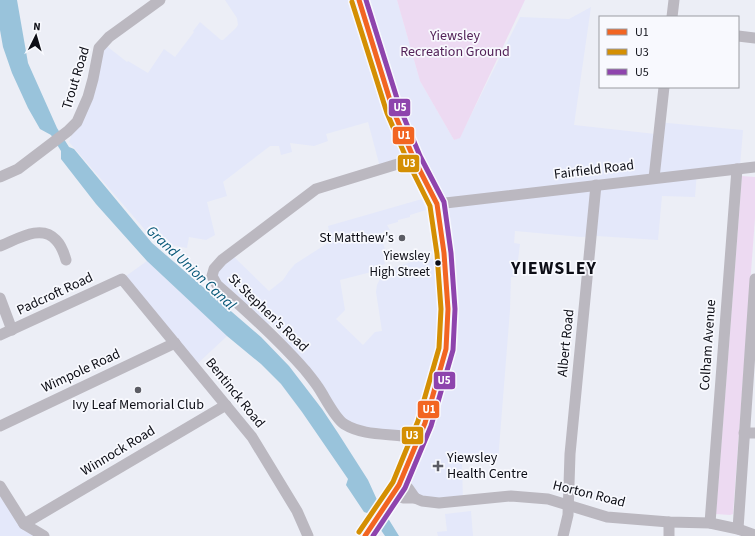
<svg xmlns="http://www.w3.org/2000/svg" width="755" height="536" font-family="'Source Sans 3',sans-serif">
  <rect width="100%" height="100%" fill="#eceef6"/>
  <!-- built -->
  <g fill="#e4e8fa">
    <path d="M225 0H357L413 161 381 171 368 122 326 134 328 141 314 146 290 143 292 152 281 155 279 146H270L223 182 227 196 207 202 215 235 206 240 189 237 187 248 160 243 146 231 69 142 104 44 127 62 128 61 148 73 164 49 175 57 194 32 193 31 200 22 221 40H223L236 28 238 25 237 18Z"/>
    <path d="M360 0H397L420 81 454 140 460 137 520 17 569 19 591 7 574 125 655 134 657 122 743 130 740 166 697 172 695 197 662 196 658 240 597 236 581 237 515 231 514 243 520 244 516 277H511L510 310 498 461 462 463 463 502 431 503 402 484 446 358 437 204 410 147Z"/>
    <path d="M422 199 426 210 410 215V217L398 220V222L387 225 390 230 381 233 386 255 383 256 385 264 379 266V270L340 280 345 310 336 319 363 345 375 332 382 331 376 292 377 285 381 277 390 269 411 262 438 258 444 343 417 438 346 423 271 322 265 328 217 285 213 273 231 254 269 291 283 280 289 271 295 264 331 241 328 226Z"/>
    <path d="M147 261 227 336 196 365 122 279Z"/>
    <path d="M0 493 41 536H0Z"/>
    <path d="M471 511 473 536H438L437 532 447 531 445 514Z"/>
  </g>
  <!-- green -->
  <g fill="#eddaf2">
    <path d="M397 0H525L460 138 454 140 420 81Z"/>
    <path d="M742 176 755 177V218L733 514 730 515 716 514Z"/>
  </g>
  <!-- water -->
  <path fill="#99c3db" d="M0 0H17L28 63 57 128 69 147 74 149 152 243 261 337 289 366 322 409 338 433 368 480 378 502 399 536H385L370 514 364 512 346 485 348 479 302 412 281 384 261 364 227 336 147 261 96 204 61 159V151L51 135 40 129 28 108 12 73 3 47 0 30Z"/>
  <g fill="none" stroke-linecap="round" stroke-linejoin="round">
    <!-- minor -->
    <g stroke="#bbb8c0" stroke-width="11">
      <path d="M359 0 393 110 414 159 437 204 444 253 448 309 446 349 425 423 399 485 365 536"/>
      <path d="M672 17 674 0"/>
      <path d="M738 36 755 38"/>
      <path d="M414 159 316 189 222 260 214 269 212 276 217 285C248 312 278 339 305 370 309 375 314 381 318 387 325 397 334 417 344 424 367 438 394 432 418 439"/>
      <path d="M0 177 18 169 68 131 77 122 88 97 93 79 99 48 109 37 160 0"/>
      <path d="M654 178 664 87"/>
      <path d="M437 204 755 167"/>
      <path d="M0 246C16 240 41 223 56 240 61 245 64 253 66 260"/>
      <path d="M0 298 12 330"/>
      <path d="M0 335 122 279 252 437 297 511 308 536"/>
      <path d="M0 426 175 343"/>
      <path d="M744 433H755"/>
      <path d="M399 485 408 488 415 498"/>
      <path d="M0 486 24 524 44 536"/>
      <path d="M393 494 403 498H415L422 501 439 503 511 496 548 499 607 517 669 522 710 523 738 529 755 535"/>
      <path d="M669 522V536"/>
      <path d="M710 523 737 169"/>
      <path d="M24 524 226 405"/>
      <path d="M738 529 755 279"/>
      <path d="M563 536 568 515 570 454 596 185"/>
    </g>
    <!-- bus-1 casing -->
    <g stroke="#f8f9fe" stroke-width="8">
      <path id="bus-1" d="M359 0 393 110 414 159 437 204 444 253 448 309 446 349 425 423 399 485 365 536"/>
    </g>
    <!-- bus-2 casing -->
    <g stroke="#f8f9fe" stroke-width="8">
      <path id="bus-2" d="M352 2 387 113 408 162 430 206 437 254 441 309 439 348 418 421 393 482 359 532"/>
    </g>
    <!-- bus-3 casing -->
    <g stroke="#f8f9fe" stroke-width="8">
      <path id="bus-3" d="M366 0 400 108 420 156 444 202 451 253 455 309 453 350 431 426 405 488 373 536"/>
    </g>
    <!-- bus-1 -->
    <use href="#bus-1" stroke="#f26522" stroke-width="5"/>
    <!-- bus-2 -->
    <use href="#bus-2" stroke="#d48f03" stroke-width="5"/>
    <!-- bus-3 -->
    <use href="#bus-3" stroke="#8e44ad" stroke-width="5"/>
  </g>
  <!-- markers -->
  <g fill="#5b5c64" stroke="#f8f9fe" stroke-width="1.5">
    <circle cx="402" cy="238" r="4"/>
    <circle cx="138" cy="390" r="4"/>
    <path d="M436 460h4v4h4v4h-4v4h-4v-4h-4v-4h4z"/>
  </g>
  <circle fill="#0d0e16" stroke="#f8f9fe" stroke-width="1.5" cx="438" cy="263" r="3.5"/>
  <g text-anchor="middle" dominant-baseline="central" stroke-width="3.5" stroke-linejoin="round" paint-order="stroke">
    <!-- bus labels -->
    <g font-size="13" fill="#0d0e16" stroke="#f8f9fe" text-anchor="end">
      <text x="430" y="256">Yiewsley<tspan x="430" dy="16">High Street</tspan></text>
    </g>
    <!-- park labels -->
    <g font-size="14" fill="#532258" stroke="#f8f9fe">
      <text x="455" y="36">Yiewsley<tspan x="455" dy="16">Recreation Ground</tspan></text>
    </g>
    <!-- street labels -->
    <g font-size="14" fill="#0d0e16" stroke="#f8f9fe">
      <text transform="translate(76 78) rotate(-73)">Trout Road</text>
      <text transform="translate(594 170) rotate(-7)">Fairfield Road</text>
      <text transform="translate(55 294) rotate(-25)">Padcroft Road</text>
      <text transform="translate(268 313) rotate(44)">St Stephen's Road</text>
      <text transform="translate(566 343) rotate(-84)">Albert Road</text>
      <text transform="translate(708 345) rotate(-86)">Colham Avenue</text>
      <text transform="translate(81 371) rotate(-25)">Wimpole Road</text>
      <text transform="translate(235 393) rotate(51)">Bentinck Road</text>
      <text transform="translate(118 451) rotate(-31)">Winnock Road</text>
      <text transform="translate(589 494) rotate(14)">Horton Road</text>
    </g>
    <!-- poi labels -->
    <g font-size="14" fill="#0d0e16" stroke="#f8f9fe" text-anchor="end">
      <text x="394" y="238">St Matthew's</text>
      <text x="138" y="405" text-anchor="middle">Ivy Leaf Memorial Club</text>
      <text x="447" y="458" text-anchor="start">Yiewsley<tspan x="447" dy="16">Health Centre</tspan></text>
    </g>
    <!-- water labels -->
    <g font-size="15" font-style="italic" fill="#085878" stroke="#f8f9fe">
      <text transform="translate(191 268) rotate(43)">Grand Union Canal</text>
    </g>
    <!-- district labels -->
    <g font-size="18" font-weight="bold" letter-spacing="1" fill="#0d0e16" stroke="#f8f9fe">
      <text x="554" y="268">YIEWSLEY</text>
    </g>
  </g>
  <g stroke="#f8f9fe" stroke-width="1.5">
    <rect x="388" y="98" width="23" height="19" rx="4" fill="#8e44ad"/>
    <rect x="392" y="126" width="23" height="19" rx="4" fill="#f26522"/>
    <rect x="397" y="154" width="23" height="19" rx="4" fill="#d48f03"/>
    <rect x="433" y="371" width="23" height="19" rx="4" fill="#8e44ad"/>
    <rect x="417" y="400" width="23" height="19" rx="4" fill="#f26522"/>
    <rect x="401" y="426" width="23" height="19" rx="4" fill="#d48f03"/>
  </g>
  <g font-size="11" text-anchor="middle" font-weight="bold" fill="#fff">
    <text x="400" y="111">U5</text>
    <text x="404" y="139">U1</text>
    <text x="409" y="167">U3</text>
    <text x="444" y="384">U5</text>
    <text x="429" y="413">U1</text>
    <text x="412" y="439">U3</text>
  </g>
  <!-- legend -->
  <rect x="599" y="16" width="140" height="72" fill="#f8f9fe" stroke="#9a9ba1"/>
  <rect x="607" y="29" width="20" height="6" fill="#f26522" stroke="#9a9ba1"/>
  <text x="635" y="36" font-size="12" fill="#0d0e16">U1</text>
  <rect x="607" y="49" width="20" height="6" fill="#d48f03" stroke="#9a9ba1"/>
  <text x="635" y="56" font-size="12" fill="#0d0e16">U3</text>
  <rect x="607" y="69" width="20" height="6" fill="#8e44ad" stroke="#9a9ba1"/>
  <text x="635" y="76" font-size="12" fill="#0d0e16">U5</text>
  <!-- north arrow -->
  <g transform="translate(36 36) rotate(5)" stroke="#f8f9fe" stroke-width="3" paint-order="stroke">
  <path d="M0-3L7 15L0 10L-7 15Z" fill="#0d0e16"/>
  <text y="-6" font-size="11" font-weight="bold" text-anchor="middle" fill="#0d0e16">N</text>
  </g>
</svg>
